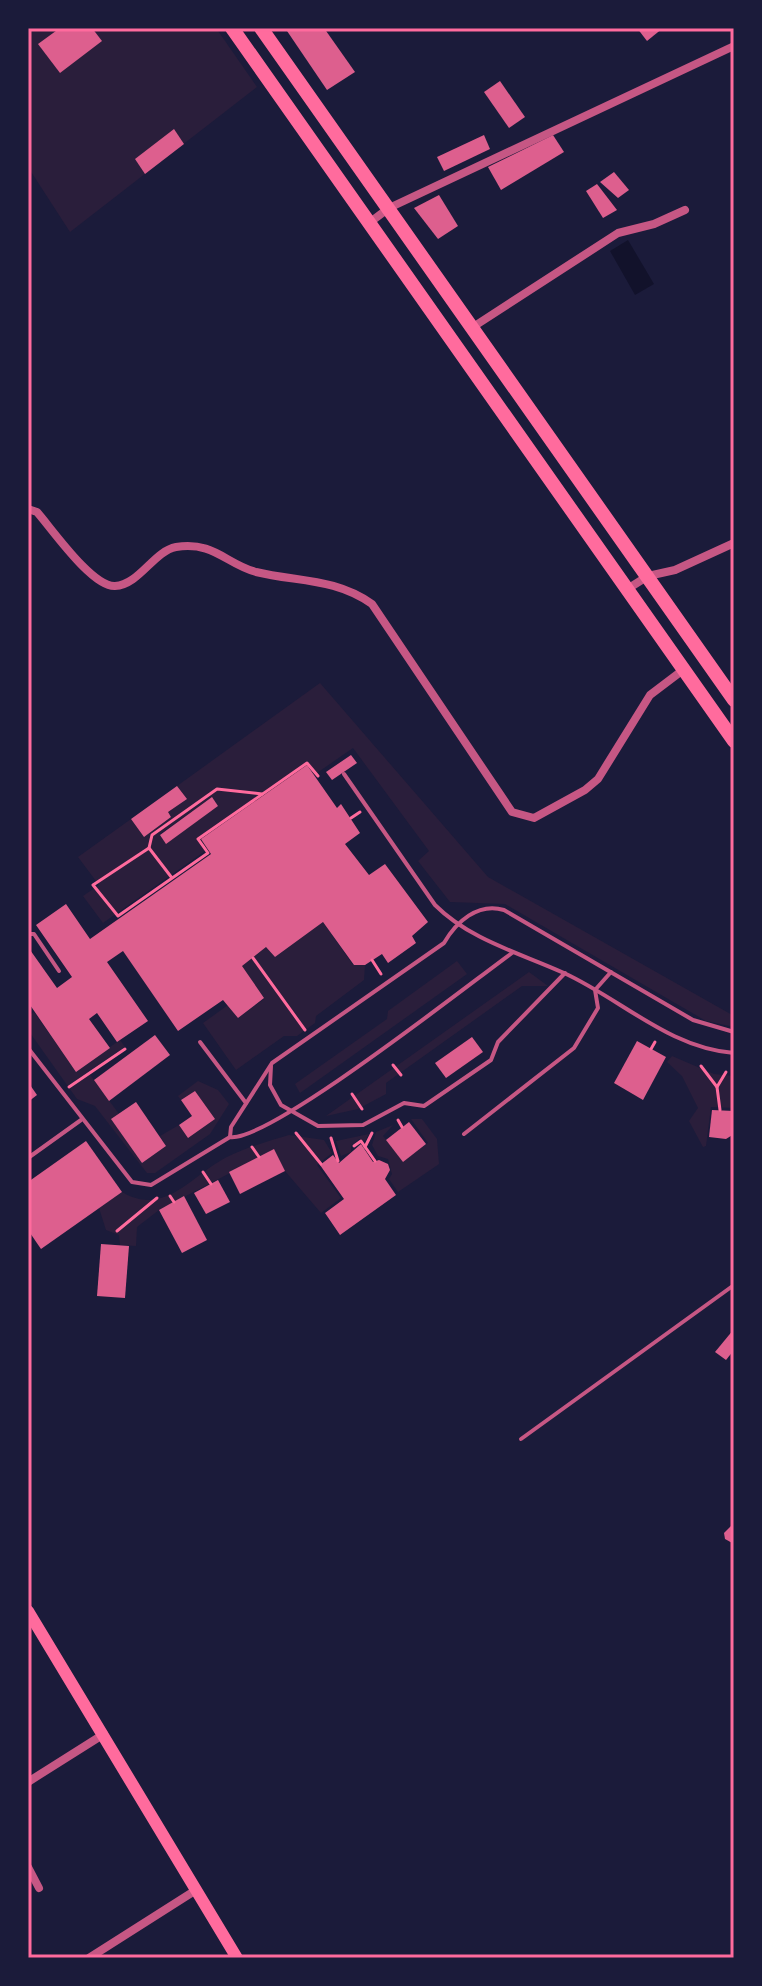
<svg xmlns="http://www.w3.org/2000/svg" width="762" height="1986" font-family="'Source Sans 3',sans-serif">
  <rect width="100%" height="100%" fill="#1b1b3a"/>
  <!-- green -->
  <g fill="#2a1e3b" fill-rule="evenodd">
    <path d="M28 28H216L257 87 70 232 28 167Z"/>
    <path d="M320 683 488 877 734 1016V1027L706 1021 505 904 450 902 418 861 429 851 353 748 314 775 308 766 208 849 103 923 83 896 99 885 78 857 131 819 144 837 171 817 168 812 186 799 177 786ZM212 797 218 806 166 843 160 834Z"/>
    <path d="M323 922 353 965H365L364 980 316 1016 315 1023 297 1036H284L236 1070 203 1023 228 1005 238 1018 264 999 242 966 266 947 275 957Z"/>
    <path d="M457 961 467 974 300 1093 295 1084 387 1019 388 1011Z"/>
    <path d="M529 972 548 986H522L386 1083V1094L358 1109 326 1116Z"/>
    <path d="M34 1012 76 1071 120 1040 125 1047 88 1072 119 1114 112 1120 142 1163 166 1146 160 1136 179 1125 214 1119 195 1091 181 1100 178 1096 198 1081 218 1090 229 1104 210 1134 155 1173H147L95 1106 77 1099 28 1030V1016Z"/>
    <path d="M672 1056 714 1074 734 1076V1108L711 1107 706 1146 703 1147 689 1121 698 1108 682 1076 667 1062Z"/>
    <path d="M411 1119H422L437 1139 439 1164 398 1192 389 1179 392 1174 388 1159 378 1156 372 1145 376 1132 393 1125 383 1136 403 1161 428 1143Z"/>
    <path d="M369 1134 365 1141 359 1139 351 1146V1152L341 1156 336 1141Z"/>
    <path d="M289 1135 324 1140 332 1153 317 1165 341 1198 321 1213 285 1171 274 1150 159 1210 137 1227 136 1246 120 1245 119 1235 106 1230 99 1208 122 1192C164 1217 190 1177 225 1158 244 1148 269 1141 289 1135Z"/>
  </g>
  <!-- water -->
  <path fill="#12122b" d="M628 240 654 284 635 295 610 251Z"/>
  <!-- building -->
  <g fill="#dd5f8e">
    <path d="M60 28H92L102 41 60 73 38 44Z"/>
    <path d="M285 28H324L355 72 327 90Z"/>
    <path d="M637 28H663L647 41Z"/>
    <path d="M500 81 525 117 509 128 484 92Z"/>
    <path d="M174 129 184 144 145 174 135 159Z"/>
    <path d="M484 135 490 149 444 171 437 157Z"/>
    <path d="M553 135 564 152 501 190 488 167Z"/>
    <path d="M614 172 629 190 618 198 600 182Z"/>
    <path d="M597 184 617 210 603 218 586 191Z"/>
    <path d="M439 195 458 226 438 239 414 208Z"/>
    <path d="M351 755 357 763 332 780 326 772Z"/>
    <path d="M307 765 337 808 341 804 360 833 345 844 369 875 385 864 428 922 412 936 416 943 388 963 382 954 365 965H354L323 922 275 957 266 947 242 966 264 998 238 1018 223 1000 178 1031 123 951 107 962 148 1021 117 1042 97 1013 89 1019 110 1048 76 1072 28 1002V947L57 988 72 977 36 925 66 904 90 939 211 854 201 839Z"/>
    <path d="M177 786 187 799 168 812 171 817 144 837 131 819Z"/>
    <path d="M212 797 218 806 166 844 160 835Z"/>
    <path d="M155 1035 170 1055 109 1101 94 1080Z"/>
    <path d="M472 1037 483 1052 446 1078 435 1063Z"/>
    <path d="M637 1041 666 1057 643 1100 614 1083Z"/>
    <path d="M28 1082 37 1095 28 1102Z"/>
    <path d="M195 1091 215 1119 188 1138 179 1125 192 1116 181 1100Z"/>
    <path d="M136 1102 166 1146 142 1163 111 1119Z"/>
    <path d="M712 1110 734 1111V1134L726 1139 709 1137Z"/>
    <path d="M409 1122 426 1144 403 1162 386 1140Z"/>
    <path d="M86 1141 122 1192 41 1249 28 1230V1182Z"/>
    <path d="M361 1144 373 1162 379 1160 388 1164 390 1170 385 1179 396 1195 340 1235 325 1213 344 1199 320 1165 333 1155 339 1163Z"/>
    <path d="M274 1149 285 1171 240 1194 229 1172Z"/>
    <path d="M218 1180 230 1202 206 1214 194 1193Z"/>
    <path d="M184 1196 207 1240 182 1253 159 1210Z"/>
    <path d="M101 1244 129 1246 125 1298 97 1296Z"/>
    <path d="M734 1329V1350L726 1360 715 1352Z"/>
    <path d="M734 1523V1544L725 1539 724 1533Z"/>
  </g>
  <g fill="none" stroke-linecap="round" stroke-linejoin="round">
    <!-- path -->
    <g stroke="#ff6b9d" stroke-width="3">
      <path d="M351 818 360 812"/>
      <path d="M149 848 152 835 217 789 262 794"/>
      <path d="M172 878 149 848 93 885 118 916 208 853 198 839 307 763 318 776"/>
      <path d="M253 958 305 1030"/>
      <path d="M372 960 381 974"/>
      <path d="M651 1049 655 1042"/>
      <path d="M393 1065 401 1075"/>
      <path d="M701 1066 717 1087 720 1110"/>
      <path d="M69 1087 125 1049"/>
      <path d="M717 1087 726 1072"/>
      <path d="M352 1094 362 1109"/>
      <path d="M398 1120 402 1127"/>
      <path d="M296 1133 321 1164"/>
      <path d="M331 1138 338 1161"/>
      <path d="M354 1146 361 1141 375 1161"/>
      <path d="M252 1147 259 1157"/>
      <path d="M365 1147 372 1133"/>
      <path d="M203 1172 211 1184"/>
      <path d="M170 1196 174 1202"/>
      <path d="M117 1231 157 1198"/>
    </g>
    <!-- service -->
    <g stroke="#c65784" stroke-width="4">
      <path d="M344 774 435 905C470 940 520 953 564 973 621 999 669 1048 734 1053"/>
      <path d="M28 934H34L59 971"/>
      <path d="M200 1042 246 1103"/>
      <path d="M28 1048 132 1182 151 1185 230 1137C268 1143 469 984 512 953"/>
      <path d="M271 1066 270 1085 281 1105 318 1126 363 1125 404 1103 424 1106 491 1060 498 1042 565 973"/>
      <path d="M464 1134 574 1048 598 1008 595 990 611 972"/>
      <path d="M230 1137 231 1127 272 1063 444 943C456 922 478 902 504 910L693 1020 734 1032"/>
      <path d="M28 1158 81 1120"/>
      <path d="M521 1439 734 1285"/>
    </g>
    <!-- minor -->
    <g stroke="#c65784" stroke-width="8">
      <path d="M369 223 389 208 734 46"/>
      <path d="M473 327 618 233 654 224 685 210"/>
      <path d="M28 509 37 512C52 529 92 587 115 586 139 585 154 551 176 547 214 541 226 564 256 572 298 582 335 578 372 604L512 812 534 818 585 790 598 779 650 695 683 670"/>
      <path d="M629 588 648 576 675 570 734 543"/>
      <path d="M28 1782 104 1734"/>
      <path d="M28 1867 39 1888"/>
      <path d="M89 1958 196 1890"/>
    </g>
    <!-- secondary -->
    <path stroke="#ff6b9d" stroke-width="12" d="M28 1611 237 1958"/>
    <!-- trunk -->
    <g stroke="#ff6b9d" stroke-width="14">
      <path d="M232 28 734 741"/>
      <path d="M261 28 734 700"/>
    </g>
  </g>
  <!-- border -->
  <rect width="762" height="1986" fill="none" stroke="#1b1b3a" stroke-width="60"/>
  <rect x="30" y="30" width="702" height="1926" fill="none" stroke="#ff6b9d" stroke-width="3"/>
</svg>
